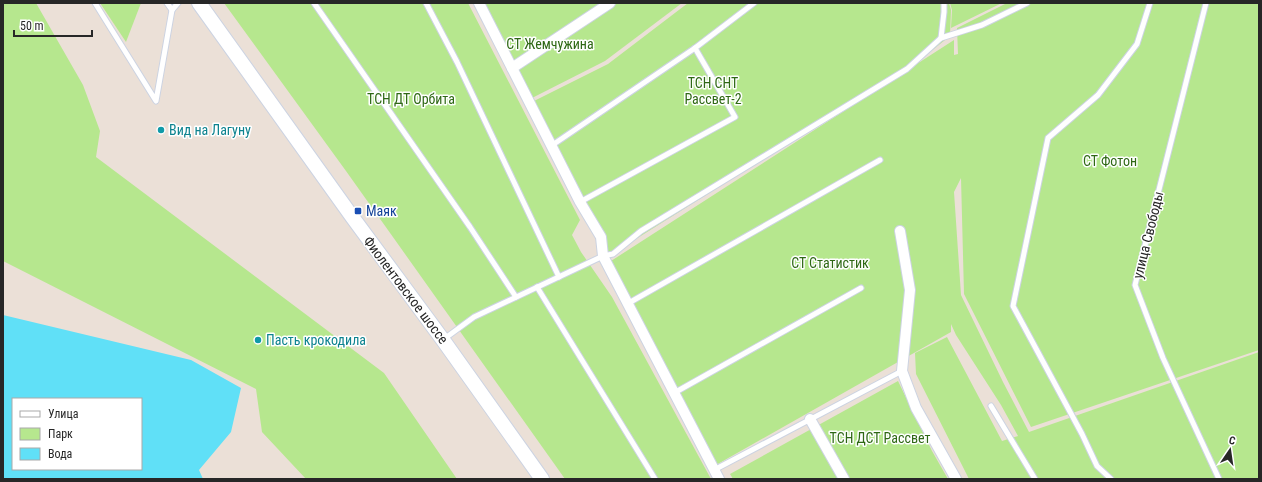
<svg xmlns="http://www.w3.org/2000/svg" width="1262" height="482" font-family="'Roboto Condensed',sans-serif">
  <rect width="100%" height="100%" fill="#ebe0d7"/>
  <!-- green -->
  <g fill="#b6e78e">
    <path d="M3 3H36L83 85 100 131 96 157 384 373 457 479H306L262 432 256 389 3 261Z"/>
    <path d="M100 3H141L126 42Z"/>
    <path d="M224 3H468L580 220 572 235 581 252 612 297 711 479H565L346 171Z"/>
    <path d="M484 3H682L605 61 532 98Z"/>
    <path d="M688 3H949L951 10 950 36 915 64 612 254 605 255 532 102 608 64Z"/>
    <path d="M950 3H1002L951 28 952 10Z"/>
    <path d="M1007 3H1259V350L1031 427 964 294 961 178 954 192 961 295 1003 382 1029 432 1259 352V479H969L916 374 915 353 947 337 1002 441 1018 436 1001 405 956 335 951 324V332L716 465 611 261 954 40V55L958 54 957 28Z"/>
    <path d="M898 381 932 451 948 479H733L730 474Z"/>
  </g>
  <!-- water -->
  <path fill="#60e0f7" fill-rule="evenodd" d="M3 315 191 360 241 388 231 432 199 470 203 479H3ZM13 399H141V469H13Z"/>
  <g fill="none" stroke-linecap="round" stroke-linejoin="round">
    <!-- lane casing -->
    <g stroke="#ccd3e2" stroke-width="7">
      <g id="lane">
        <path d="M95 3 156 101 172 10 178 3"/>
        <path d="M167 3 172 10"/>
        <path d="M314 3 470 227 516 297"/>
        <path d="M426 3 457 62 559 277"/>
        <path d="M1206 3 1135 285 1163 358 1219 479"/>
        <path d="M941 38 982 25 1027 3"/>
        <path d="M551 146 695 48 754 3"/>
        <path d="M580 202 735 117 695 48"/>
        <path d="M537 287 655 479"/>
        <path d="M627 304 880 160"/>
        <path d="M444 339 474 317 603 256 613 254 641 231 907 69 941 38 944 12V3"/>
        <path d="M674 393 861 288"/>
        <path d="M991 406 1035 479"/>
        <path d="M714 470 902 371"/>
        <path d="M1111 479 1097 466 1082 434 1013 306 1048 138 1098 95 1137 44 1150 3"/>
      </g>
    </g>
    <!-- street casing -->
    <g stroke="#ccd3e2" stroke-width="12">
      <g id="street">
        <path d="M479 3 580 202 601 237 603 256 719 479"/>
        <path d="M512 68 610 3"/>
        <path d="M900 231 910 290 902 371 916 408 956 479"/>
        <path d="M810 419 844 479"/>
      </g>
    </g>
    <!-- secondary casing -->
    <g stroke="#ccd3e2" stroke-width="16">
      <path id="secondary" d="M199 3 353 218 443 340 542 479"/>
    </g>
    <!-- lane -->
    <use href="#lane" stroke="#fff" stroke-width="5"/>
    <!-- street -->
    <use href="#street" stroke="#fff" stroke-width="10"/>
    <!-- secondary -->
    <use href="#secondary" stroke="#fff" stroke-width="14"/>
  </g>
  <!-- markers -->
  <g fill="#0f9aa8" stroke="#fff" stroke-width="1.5">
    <circle cx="161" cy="130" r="4"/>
    <circle cx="258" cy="340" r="4"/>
  </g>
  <rect fill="#1a4fb4" stroke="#fff" stroke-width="1.5" x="354" y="207" width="8" height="8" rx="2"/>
  <g text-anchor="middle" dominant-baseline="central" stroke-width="3" stroke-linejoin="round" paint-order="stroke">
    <!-- park labels -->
    <g font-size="14" fill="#2e6814" stroke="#fff">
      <text x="550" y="44">СТ Жемчужина</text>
      <text x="713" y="83">ТСН СНТ<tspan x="713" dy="16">Рассвет-2</tspan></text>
      <text x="411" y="99">ТСН ДТ Орбита</text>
      <text x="1110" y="161">СТ Фотон</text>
      <text x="830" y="263">СТ Статистик</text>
      <text x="880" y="438">ТСН ДСТ Рассвет</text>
    </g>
    <!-- culture labels -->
    <g font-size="14" fill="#0d838f" stroke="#fff" text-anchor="start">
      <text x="169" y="130">Вид на Лагуну</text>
      <text x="266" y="340">Пасть крокодила</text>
    </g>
    <!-- transit labels -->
    <g font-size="14" fill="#164399" stroke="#fff" text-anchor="start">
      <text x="366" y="211">Маяк</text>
    </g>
    <!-- street labels -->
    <g font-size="14" fill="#272727" stroke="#fff">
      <text transform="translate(1148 235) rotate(-76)">улица Свободы</text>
      <text transform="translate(406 290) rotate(53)">Фиолентовское шоссе</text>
    </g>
  </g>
  <!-- border -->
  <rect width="1262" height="482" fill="none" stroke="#272727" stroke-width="8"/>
  <!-- legend -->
  <rect x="12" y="398" width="130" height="72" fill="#ffffff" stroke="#a9a9a9"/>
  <rect x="20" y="411" width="20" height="6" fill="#ffffff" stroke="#a9a9a9"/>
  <text x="48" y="418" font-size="12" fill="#272727">Улица</text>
  <rect x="20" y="428" width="20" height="12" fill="#b6e78e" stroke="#a9a9a9"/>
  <text x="48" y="438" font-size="12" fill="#272727">Парк</text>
  <rect x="20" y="448" width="20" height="12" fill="#60e0f7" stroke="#a9a9a9"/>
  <text x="48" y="458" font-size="12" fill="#272727">Вода</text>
  <!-- north arrow -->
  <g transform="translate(1230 450) rotate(13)" stroke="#ffffff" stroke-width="3" paint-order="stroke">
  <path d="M0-3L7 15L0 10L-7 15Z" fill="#272727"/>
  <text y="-6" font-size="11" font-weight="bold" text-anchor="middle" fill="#272727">С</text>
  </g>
  <!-- scale -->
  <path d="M14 30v6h78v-6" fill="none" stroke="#272727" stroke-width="2"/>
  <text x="20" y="30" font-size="12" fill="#272727" stroke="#ffffff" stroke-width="3" paint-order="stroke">50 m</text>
</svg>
